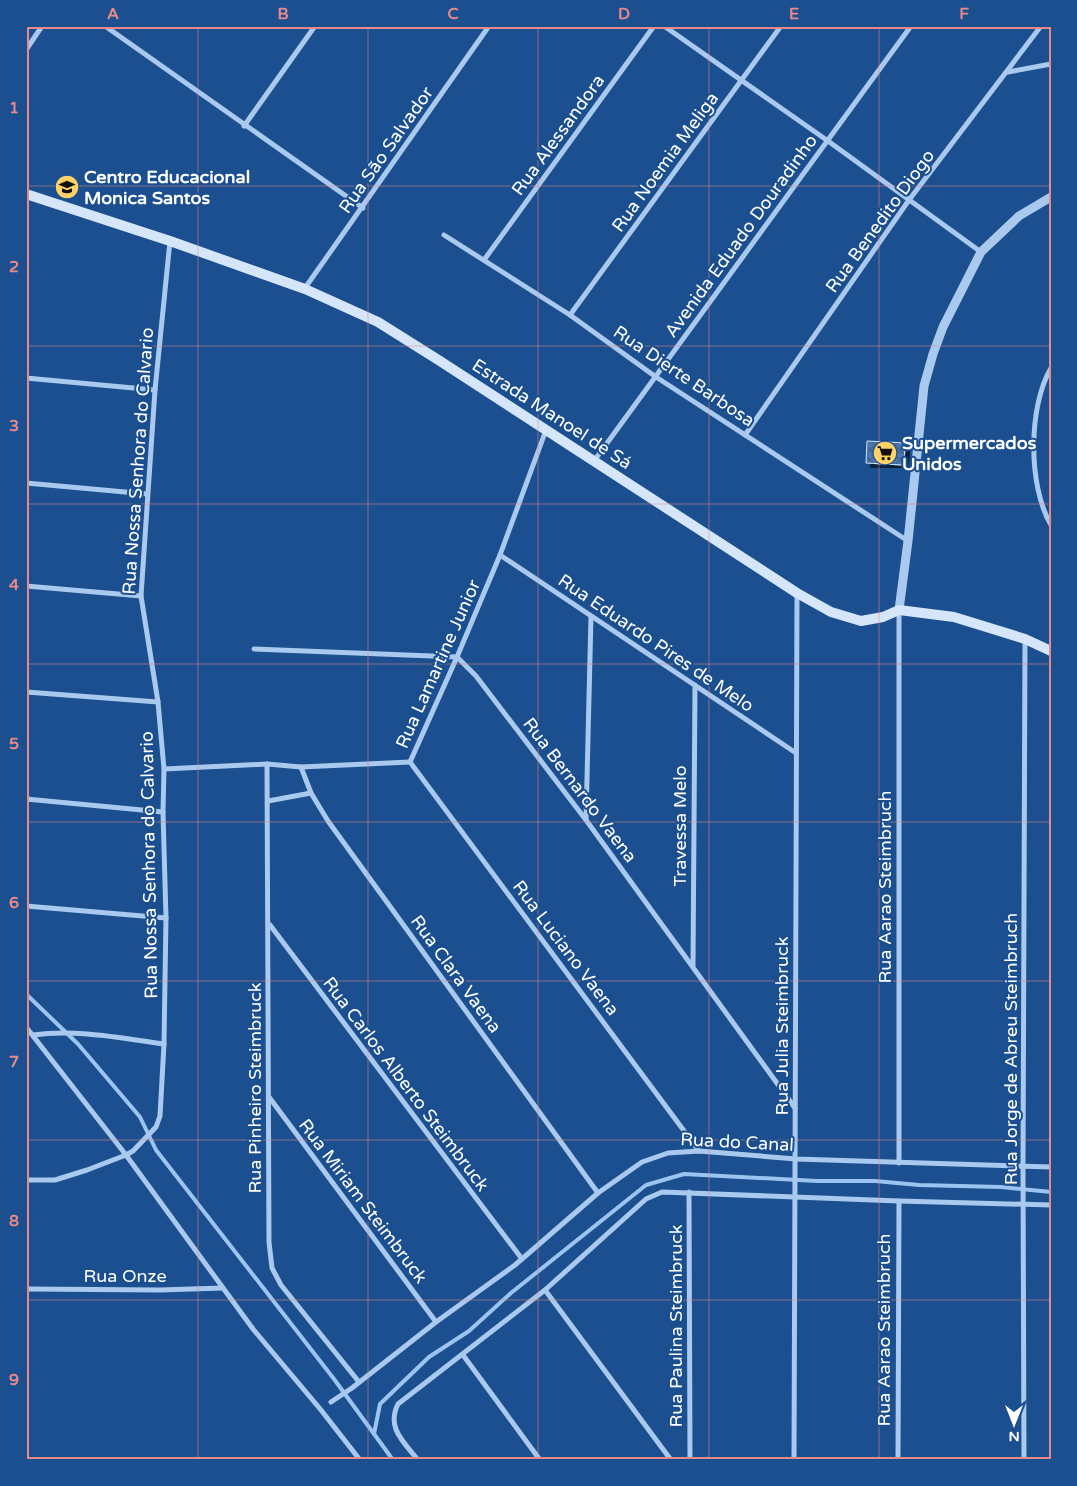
<svg xmlns="http://www.w3.org/2000/svg" width="1077" height="1486" font-family="'Varela Round',sans-serif">
  <defs>
    <pattern id="building-cross-hatch" width="8" height="8" patternUnits="userSpaceOnUse" patternTransform="scale(1.25)"><rect width="8" height="8" fill="#4478b7"/><path d="M0 0l8 8M0 8l8-8" fill="none" stroke="#486282"/></pattern>
    <filter id="shadow"><feDropShadow dx="4.5" dy="4.5" stdDeviation="0" flood-color="#0009"/></filter>
  </defs>
  <rect width="100%" height="100%" fill="#1b4f8f"/>
  <g fill="none" stroke-linecap="round" stroke-linejoin="round">
    <!-- stream -->
    <g stroke="#9cc4f0" stroke-width="4">
      <path d="M26 994 78 1044 140 1117 156 1150 334 1379 393 1460"/>
      <path d="M374 1434 380 1404 429 1357 469 1331 511 1293 646 1185 684 1174 817 1181H875L919 1185 1001 1187 1051 1192"/>
    </g>
  </g>
  <!-- building -->
  <path fill="url(#building-cross-hatch)" stroke="#cfe3fa" filter="url(#shadow)" d="M867 441 906 443 903 465 866 463Z"/>
  <g fill="none" stroke-linecap="round" stroke-linejoin="round">
    <!-- minor -->
    <g stroke="#a9c9ee" stroke-width="5">
      <path d="M105 26 363 208"/>
      <path d="M664 26 828 141 981 252"/>
      <path d="M26 50 42 26"/>
      <path d="M1008 72 1051 64"/>
      <path d="M244 126 315 26"/>
      <path d="M444 235 570 315 656 377 908 541"/>
      <path d="M484 260 654 26"/>
      <path d="M305 288 489 26"/>
      <path d="M570 315 781 26"/>
      <path d="M1051 368C1028 407 1028 486 1051 525"/>
      <path d="M26 378 155 390"/>
      <path d="M745 435 909 200 1041 26"/>
      <path d="M594 461 911 26"/>
      <path d="M26 483 147 494"/>
      <path d="M500 555 796 753"/>
      <path d="M26 586 141 596"/>
      <path d="M254 649 457 657 476 676 586 820 795 1108"/>
      <path d="M26 692 158 702"/>
      <path d="M410 762 699 1151"/>
      <path d="M410 762 457 657 500 555 546 430"/>
      <path d="M267 764 269 1242 272 1268 281 1285 359 1382"/>
      <path d="M301 767 311 793 328 821 598 1193"/>
      <path d="M164 769 267 764 301 767 410 762"/>
      <path d="M26 799 163 812"/>
      <path d="M268 801 311 793"/>
      <path d="M586 820 591 616"/>
      <path d="M26 906 166 918"/>
      <path d="M270 925 522 1259"/>
      <path d="M693 966 695 685"/>
      <path d="M26 1027 126 1155 253 1329 321 1410 360 1460"/>
      <path d="M33 1035C77 1029 120 1038 164 1044"/>
      <path d="M269 1097 436 1322"/>
      <path d="M899 1163V611"/>
      <path d="M26 1180H55L87 1170 126 1155 133 1151 156 1127 160 1116 164 1044 166 918 163 812 164 769 158 702 141 596 155 390 170 241"/>
      <path d="M689 1192 690 1460"/>
      <path d="M26 1289 160 1290 223 1288"/>
      <path d="M545 1290 671 1460"/>
      <path d="M463 1355 540 1460"/>
      <path d="M331 1402 352 1388 436 1322 515 1265 598 1193 642 1162 668 1153 699 1151 796 1159 1051 1167"/>
      <path d="M418 1460C404 1442 386 1428 398 1404L545 1290 646 1199 662 1192 899 1201 1051 1205"/>
      <path d="M794 1460 797 593"/>
      <path d="M898 1460 899 1201"/>
      <path d="M1024 1460 1023 1167 1025 639"/>
    </g>
    <!-- tertiary -->
    <path stroke="#a9c9ee" stroke-width="9" d="M899 610 908 541 924 386 933 354 943 327 981 252 1019 216 1051 197"/>
    <!-- secondary -->
    <path stroke="#d6e6fa" stroke-width="10" d="M26 194 170 241 305 289 378 322 440 361 797 593 831 612 861 621 883 617 899 610 954 617 1025 639 1051 651"/>
  </g>
  <!-- grid -->
  <path fill="none" stroke="#e88989" stroke-width="1" stroke-opacity="0.55" d="M198 26V1460M368 26V1460M538 26V1460M709 26V1460M879 26V1460M26 186H1051M26 346H1051M26 504H1051M26 664H1051M26 822H1051M26 981H1051M26 1140H1051M26 1300H1051"/>
  <!-- icons -->
  <defs>
    <g id="school-disc" transform="scale(1.25)"><circle r="9.5" fill="#ffd166" stroke="#1b4f8f"/><path d="M0-5L7-2L0 1L-7-2ZM-4 1L0 2.5L4 1V4Q0 6-4 4Z" fill="#111"/></g>
    <g id="supermarket-disc" transform="scale(1.25)"><circle r="9.5" fill="#ffd166" stroke="#1b4f8f"/><path d="M-6-5.5h2.5l.6 2H6L4.5 2H-2.5L-4.4-4H-6ZM-1.5 3.2a1.3 1.3 0 1 0 .1 0ZM3 3.2a1.3 1.3 0 1 0 .1 0Z" fill="#111"/></g>
  </defs>
  <g fill-rule="evenodd">
    <use href="#school-disc" x="67" y="187"/>
    <use href="#supermarket-disc" x="885" y="453"/>
  </g>
  <g text-anchor="middle" dominant-baseline="central" stroke-width="4" stroke-linejoin="round" paint-order="stroke">
    <!-- street labels -->
    <g font-size="18" fill="#fff" stroke="#1b4f8f">
      <text transform="translate(558 135) rotate(-54)">Rua Alessandora</text>
      <text transform="translate(386 150) rotate(-55)">Rua São Salvador</text>
      <text transform="translate(665 162) rotate(-54)">Rua Noemia Meliga</text>
      <text transform="translate(880 221) rotate(-54)">Rua Benedito Diogo</text>
      <text transform="translate(741 236) rotate(-54)">Avenida Eduado Douradinho</text>
      <text transform="translate(684 376) rotate(34)">Rua Dierte Barbosa</text>
      <text transform="translate(552 414) rotate(33)">Estrada Manoel de Sá</text>
      <text transform="translate(138 461) rotate(-86)">Rua Nossa Senhora do Calvario</text>
      <text transform="translate(656 643) rotate(34)">Rua Eduardo Pires de Melo</text>
      <text transform="translate(438 664) rotate(-66)">Rua Lamartine Junior</text>
      <text transform="translate(580 790) rotate(53)">Rua Bernardo Vaena</text>
      <text transform="translate(680 826) rotate(-90)">Travessa Melo</text>
      <text transform="translate(149 865) rotate(-91)">Rua Nossa Senhora do Calvario</text>
      <text transform="translate(885 887) rotate(-90)">Rua Aarao Steimbruch</text>
      <text transform="translate(566 948) rotate(53)">Rua Luciano Vaena</text>
      <text transform="translate(456 974) rotate(54)">Rua Clara Vaena</text>
      <text transform="translate(782 1026) rotate(-90)">Rua Julia Steimbruck</text>
      <text transform="translate(1011 1049) rotate(-90)">Rua Jorge de Abreu Steimbruch</text>
      <text transform="translate(406 1084) rotate(53)">Rua Carlos Alberto Steimbruck</text>
      <text transform="translate(255 1088) rotate(-90)">Rua Pinheiro Steimbruck</text>
      <text transform="translate(737 1142) rotate(3)">Rua do Canal</text>
      <text transform="translate(363 1201) rotate(53)">Rua Miriam Steimbruck</text>
      <text x="125" y="1276">Rua Onze</text>
      <text transform="translate(676 1326) rotate(-90)">Rua Paulina Steimbruck</text>
      <text transform="translate(884 1330) rotate(-90)">Rua Aarao Steimbruch</text>
    </g>
    <!-- poi labels -->
    <g font-size="18" font-weight="bold" fill="#fff" stroke="#1b4f8f" text-anchor="start">
      <text x="84" y="177">Centro Educacional<tspan x="84" dy="21">Monica Santos</tspan></text>
      <text x="902" y="443">Supermercados<tspan x="902" dy="21">Unidos</tspan></text>
    </g>
  </g>
  <!-- border -->
  <rect width="1077" height="1486" fill="none" stroke="#1b4f8f" stroke-width="55"/>
  <!-- north arrow -->
  <g transform="translate(1014 1424) rotate(180)" stroke="#1b4f8f" stroke-width="4" paint-order="stroke">
  <path d="M0-4L9 19L0 12L-9 19Z" fill="#ffffff"/>
  <text y="-8" font-size="14" font-weight="bold" text-anchor="middle" fill="#ffffff">N</text>
  </g>
  <rect x="28" y="28" width="1022" height="1430" fill="none" stroke="#e88989" stroke-width="2"/>
  <g font-size="16" text-anchor="middle" font-weight="bold" fill="#e88989">
    <text x="113" y="19">A</text>
    <text x="283" y="19">B</text>
    <text x="453" y="19">C</text>
    <text x="624" y="19">D</text>
    <text x="794" y="19">E</text>
    <text x="964" y="19">F</text>
    <text x="14" y="113">1</text>
    <text x="14" y="272">2</text>
    <text x="14" y="431">3</text>
    <text x="14" y="590">4</text>
    <text x="14" y="749">5</text>
    <text x="14" y="908">6</text>
    <text x="14" y="1067">7</text>
    <text x="14" y="1226">8</text>
    <text x="14" y="1385">9</text>
  </g>
</svg>
